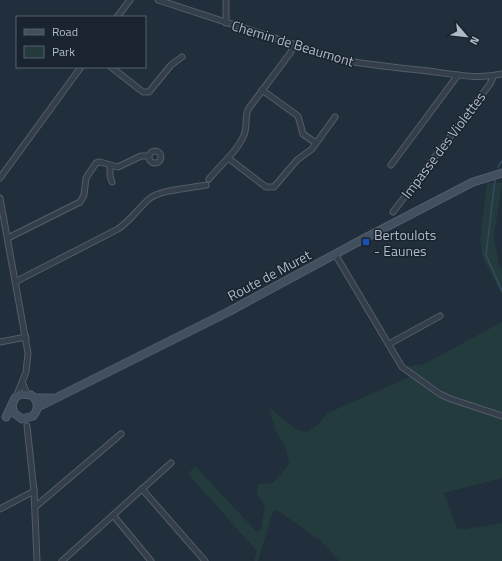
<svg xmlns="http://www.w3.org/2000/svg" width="502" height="561" font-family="'Titillium Web',sans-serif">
  <rect width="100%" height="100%" fill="#212e3b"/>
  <!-- green -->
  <g fill="#233b3c">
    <path d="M487 183H502L494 236 499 265 502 269V295L483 258 480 240Z"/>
    <path d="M502 322V478L444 493 457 528 465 529 502 523V561H339L321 541 277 510 273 512 258 561H254L257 551 188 474 195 466 257 532 261 529 265 506 257 494 258 484 273 483 289 464 286 448 275 430 269 407 294 428 307 432 317 425 328 413 411 376 430 390 470 408V402L445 392 406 367 424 364Z"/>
  </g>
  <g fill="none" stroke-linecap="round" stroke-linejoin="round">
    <!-- stream -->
    <g stroke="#344a63" stroke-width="1.5">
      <path d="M498 167 502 161"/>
      <path d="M495 180 486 255 502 291"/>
    </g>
    <!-- minor casing -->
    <g stroke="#525d69" stroke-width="7">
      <g id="minor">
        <path d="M158 0 342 60C371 65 399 68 428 71 452 74 478 80 502 74"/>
        <path d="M226 0V23"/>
        <path d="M117 17 130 0"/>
        <path d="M111 67 143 92H149L171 65 182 57"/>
        <path d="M262 90 298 116 303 134 316 143"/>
        <circle cx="155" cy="157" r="6"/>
        <path d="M228 158 266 187H274L297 160 312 149 335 117"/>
        <path d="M391 165 458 75"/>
        <path d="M110 166V176L112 182"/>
        <path d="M0 178 81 67"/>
        <path d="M209 179C220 165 237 152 244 135 248 126 244 116 249 108L291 52 293 44"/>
        <path d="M0 198 28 353 26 372 16 397"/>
        <path d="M393 212 490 84 493 77"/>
        <path d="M8 238 80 202 84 195 86 178 96 163 100 162 118 167 141 156H148"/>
        <path d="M335 254 402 367 440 394 451 399 502 416"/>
        <path d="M15 282 118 229C130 221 138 209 149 199 159 190 191 188 206 185"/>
        <path d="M0 342 26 337"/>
        <path d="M389 344 440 316"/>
        <path d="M23 384 27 394"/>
        <path d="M27 426 34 491 37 561"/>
        <path d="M142 489 205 561"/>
        <path d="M35 507 121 434"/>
        <path d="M0 509 34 491"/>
        <path d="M113 515 151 561"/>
        <path d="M62 561 171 463"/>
      </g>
    </g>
    <!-- secondary casing -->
    <g stroke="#525d69" stroke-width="9">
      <g id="secondary">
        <path d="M35 398H52"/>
        <path d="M38 407 228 312 365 238 473 182 502 173"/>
        <path d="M6 417 15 398 20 394 31 395C39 401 39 409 33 416L22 419 14 413 12 405"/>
      </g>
    </g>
    <!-- minor -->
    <use href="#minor" stroke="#343f4b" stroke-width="5"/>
    <!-- secondary -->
    <use href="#secondary" stroke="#424f5e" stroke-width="7"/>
  </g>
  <!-- markers -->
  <rect fill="#1a4fb4" stroke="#1a2430" stroke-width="1.5" x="362" y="238" width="8" height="8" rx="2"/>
  <g text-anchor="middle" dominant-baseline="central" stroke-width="3" stroke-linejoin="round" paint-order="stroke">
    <!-- street labels -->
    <g font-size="14" fill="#afbac7" stroke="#1a2430">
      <text transform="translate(293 43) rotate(17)">Chemin de Beaumont</text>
      <text transform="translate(443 145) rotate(-53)">Impasse des Violettes</text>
      <text transform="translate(269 275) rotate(-28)">Route de Muret</text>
    </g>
    <!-- poi labels -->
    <g font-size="14" fill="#afbac7" stroke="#1a2430" text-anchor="start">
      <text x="374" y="234">Bertoulots<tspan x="374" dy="16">- Eaunes</tspan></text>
    </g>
  </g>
  <!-- legend -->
  <rect x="16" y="16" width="130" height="52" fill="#1a2430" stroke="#56606c"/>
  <rect x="24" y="29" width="20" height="6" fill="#424f5e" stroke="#56606c"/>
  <text x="52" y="36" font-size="12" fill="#afbac7">Road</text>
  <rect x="24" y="46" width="20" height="12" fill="#233b3c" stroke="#56606c"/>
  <text x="52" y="56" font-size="12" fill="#afbac7">Park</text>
  <!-- north arrow -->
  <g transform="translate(466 36) rotate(118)" stroke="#1a2430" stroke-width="3" paint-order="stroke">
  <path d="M0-3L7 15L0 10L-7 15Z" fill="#afbac7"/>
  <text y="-6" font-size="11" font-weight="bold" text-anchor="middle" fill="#afbac7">N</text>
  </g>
</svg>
